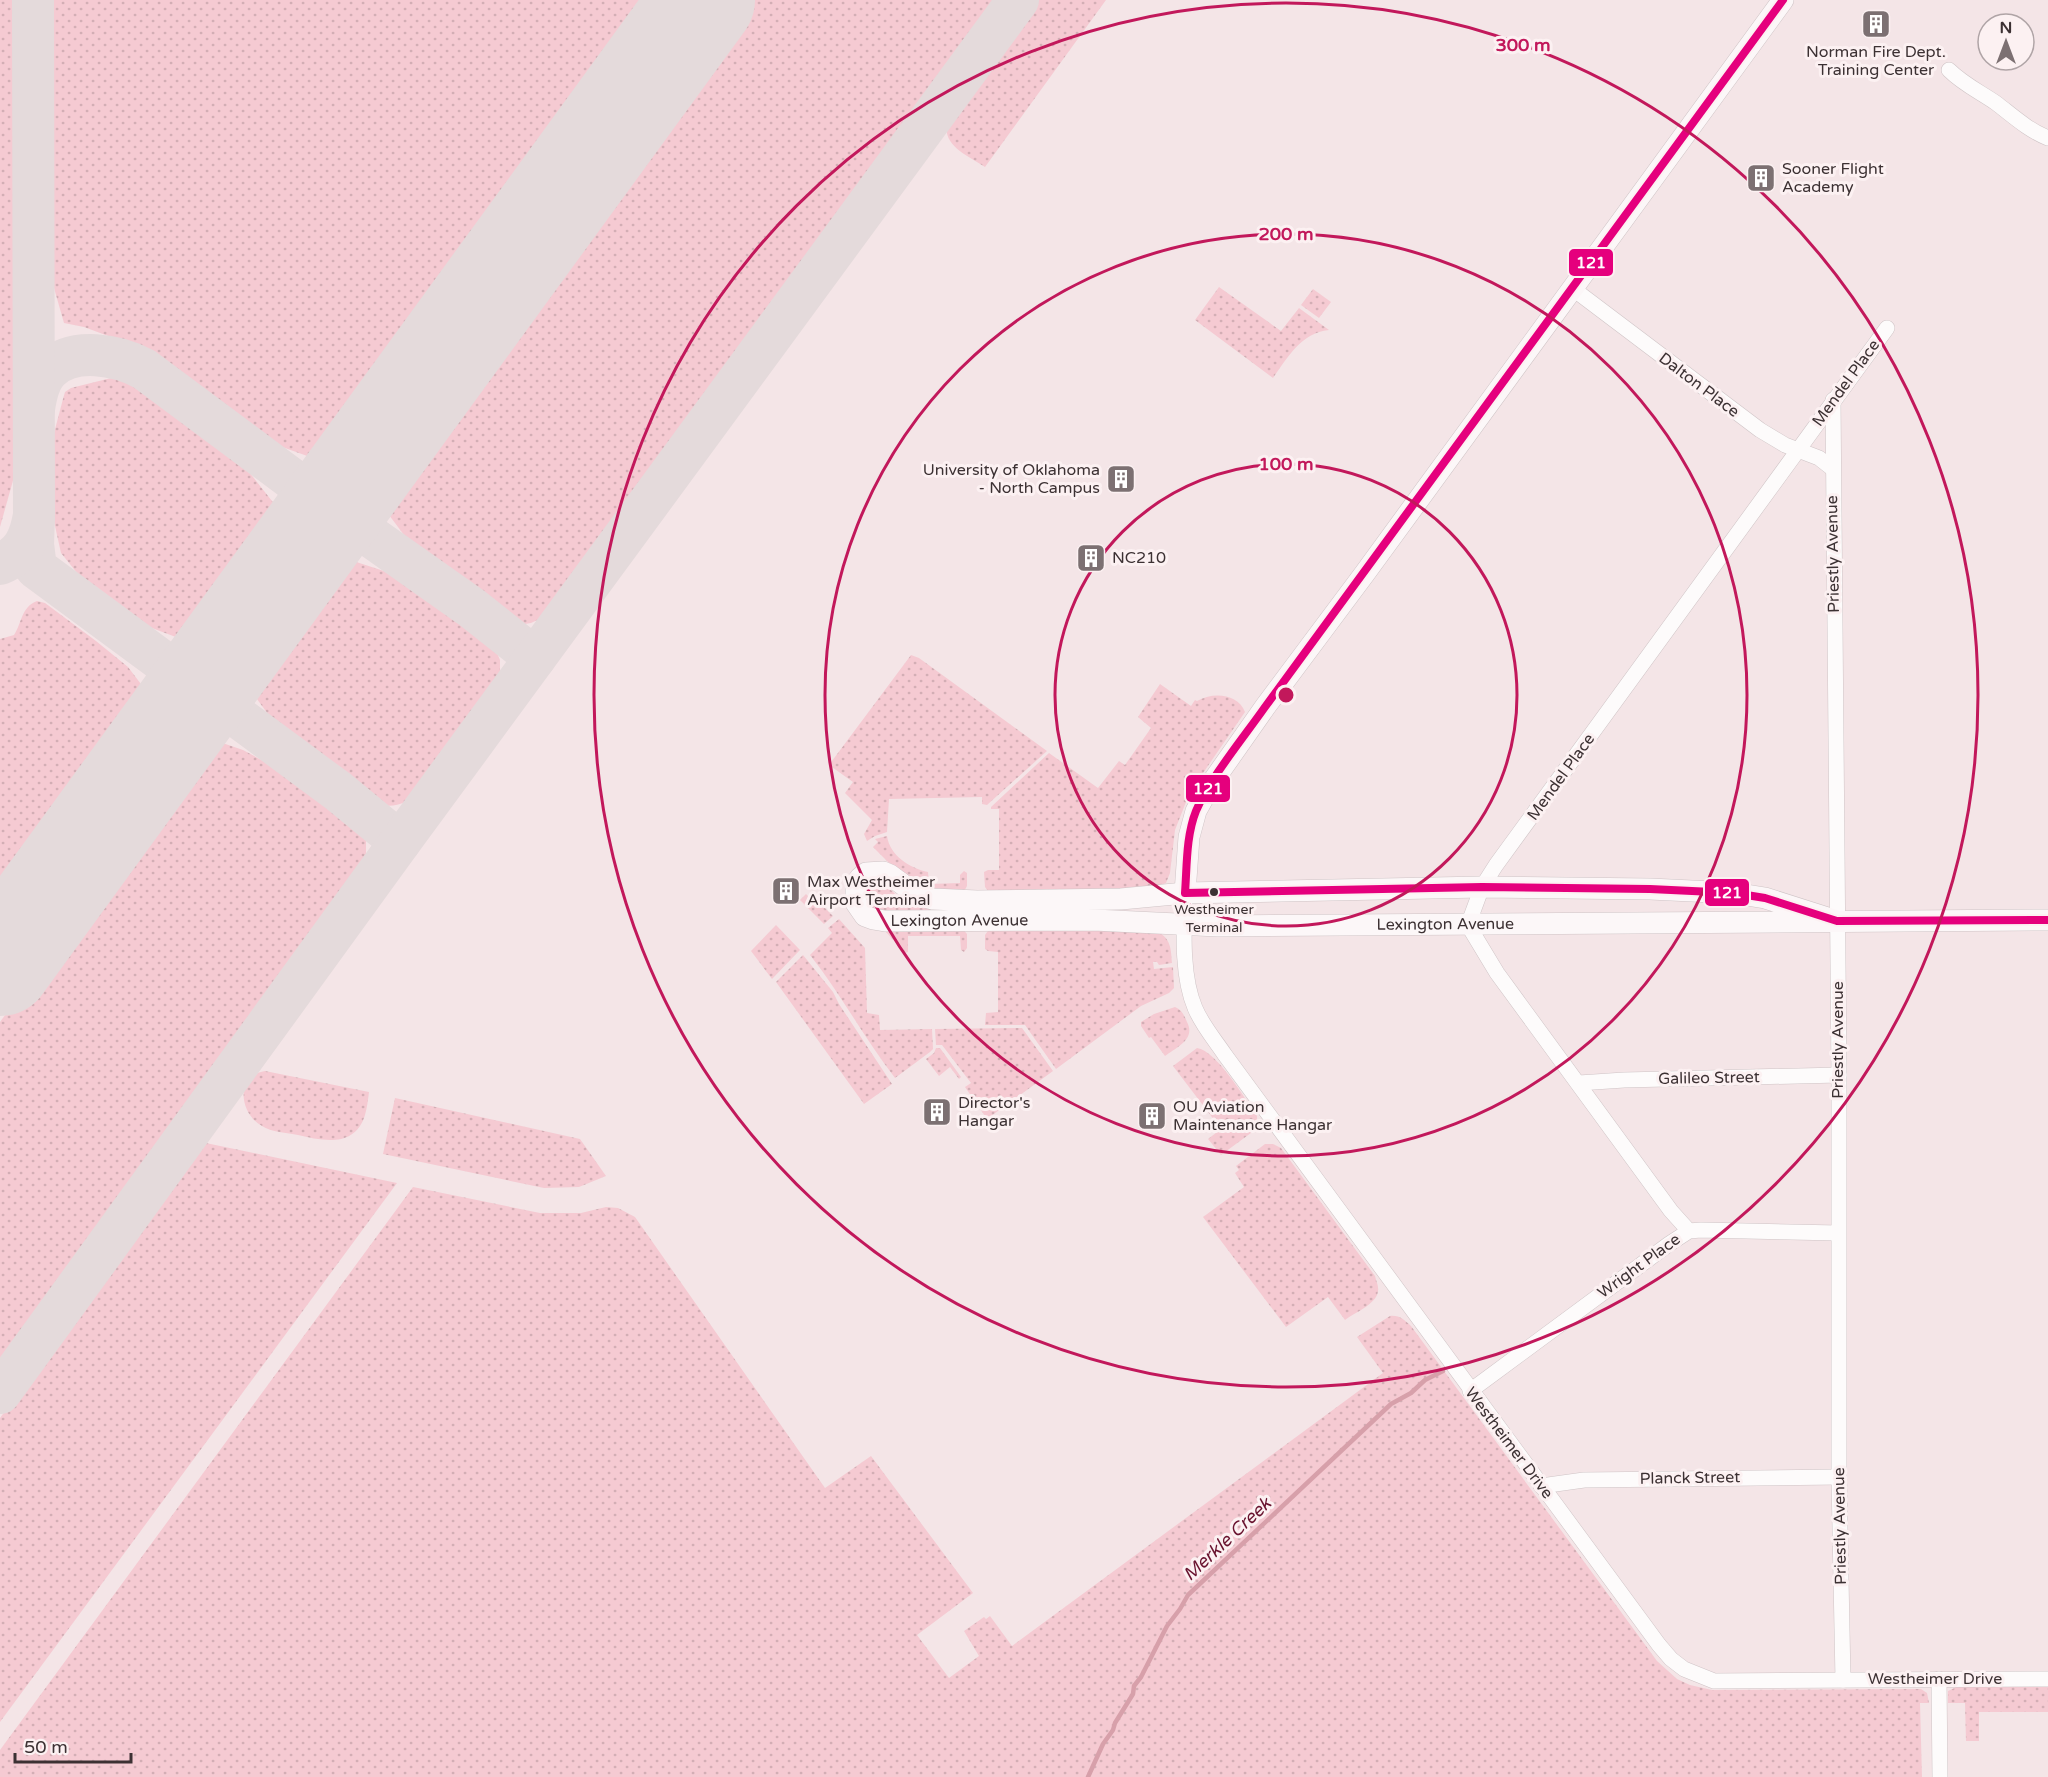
<svg xmlns="http://www.w3.org/2000/svg" width="2048" height="1777" font-family="'Varela Round',sans-serif">
  <defs>
    <pattern id="grass-dots" width="8" height="8" patternUnits="userSpaceOnUse" patternTransform="scale(1.5)"><rect width="8" height="8" fill="#f5cad2"/><path d="M2 2h.1M6 6h.1" fill="none" stroke="#d3aeb5" stroke-width="1.8" stroke-linecap="round"/></pattern>
  </defs>
  <rect width="100%" height="100%" fill="#f4e5e7"/>
  <!-- grass -->
  <g fill="url(#grass-dots)">
    <path d="M0 0H14L16 265 14 477 0 527Z"/>
    <path d="M43 0H659L321 461 274 444 127 343 84 327 64 323 48 267Z"/>
    <path d="M748 0H1000L569 588 548 615 531 623 519 625 513 623 497 615 417 549 407 539 380 503Z"/>
    <path d="M1036 0H1106L985 167C967 155 942 146 947 122Z"/>
    <path d="M1219 287 1281 331 1299 308 1329 330C1301 333 1288 357 1273 378L1195 320Z"/>
    <path d="M1313 289 1331 302 1319 318 1301 305Z"/>
    <path d="M115 377 123 380 192 425 246 468 283 515 189 642 136 622 86 584 61 553 51 508 49 452 63 399 65 392 71 388Z"/>
    <path d="M341 557 387 572 395 577 492 641 500 660V674L492 693 421 792C406 804 391 810 372 802L276 725 246 684Z"/>
    <path d="M37 601 45 603 96 641 128 667 150 696 0 901V639L14 635C22 623 21 607 37 601Z"/>
    <path d="M911 655 919 658 1047 751 987 805 982 804V797L889 799 887 832 875 836 867 841 864 834 872 820 845 793 853 782 829 765Z"/>
    <path d="M1160 684 1191 706 1195 700 1197 701C1212 692 1238 693 1245 712L1190 792 1175 830 1170 873 1166 883 1155 887 990 894 985 887 984 872 988 870H999V809H991V807L1049 753 1098 788 1119 761 1125 765 1151 728 1138 717Z"/>
    <path d="M208 738 243 750 269 764 358 824 366 838V857L363 866 349 891 0 1369V1022Z"/>
    <path d="M887 836C890 856 910 868 928 872L929 884 960 883V875L964 871 967 873V886L962 895 913 887 873 847 878 842 875 839Z"/>
    <path d="M876 883C891 884 895 898 907 903 923 909 944 906 960 906L964 912 866 911 865 890Z"/>
    <path d="M806 894 815 903 818 901 833 916 824 924 800 900Z"/>
    <path d="M839 919 865 948 867 1013 879 1015 880 1030 932 1029 933 1049 930 1052 895 1078C864 1038 841 994 810 955L832 933 828 928Z"/>
    <path d="M776 925 800 950 772 979 751 951Z"/>
    <path d="M962 928 967 934V948L964 952 961 950 960 936H908V952L905 953 886 932 887 929Z"/>
    <path d="M990 928 1158 932C1171 939 1171 949 1172 963L1159 965 1157 962H1153L1154 969 1173 967 1174 988 1169 993 1141 1006 1056 1069 1025 1025H985L986 1013 998 1012V952L988 951 985 949V935Z"/>
    <path d="M803 955 833 992 839 1004 892 1084 864 1104 776 982Z"/>
    <path d="M1175 1007C1182 1010 1184 1015 1187 1022 1196 1039 1177 1047 1165 1056L1151 1037 1149 1038 1141 1026V1022L1154 1014Z"/>
    <path d="M1022 1028 1053 1071 987 1119 965 1087 971 1083 942 1045H936L935 1029Z"/>
    <path d="M936 1048H940L961 1077 959 1079 950 1067 939 1076 926 1059 934 1053Z"/>
    <path d="M1197 1048C1217 1051 1245 1099 1257 1116V1126L1255 1130 1221 1155 1208 1139 1221 1129 1173 1066Z"/>
    <path d="M265 1071 369 1092C368 1100 367 1108 365 1115 355 1148 323 1141 298 1135 287 1133 271 1132 262 1126 240 1114 234 1076 265 1071Z"/>
    <path d="M395 1098 580 1139 606 1176 579 1187 544 1188 383 1154Z"/>
    <path d="M201 1142 397 1183 0 1722V1418Z"/>
    <path d="M1265 1144H1273L1281 1148 1375 1276C1376 1281 1379 1286 1378 1291 1377 1304 1354 1313 1345 1320L1328 1297 1286 1327 1203 1217 1244 1187 1235 1173 1239 1170 1236 1166Z"/>
    <path d="M413 1187 540 1213H581L606 1207 618 1208 635 1217 825 1488 871 1456 973 1593 917 1635 949 1678 979 1656 964 1631 984 1617 986 1619 990 1616 1012 1646 1383 1373 1357 1337 1390 1316C1400 1315 1404 1320 1411 1326L1657 1661 1677 1679 1690 1685 1712 1690 1921 1689 1927 1693 1929 1703H1920L1922 1777H0V1750Z"/>
    <path d="M1961 1685 2048 1686V1712H1979V1741H1966L1965 1703H1948V1691Z"/>
  </g>
  <g fill="none" stroke-linecap="round" stroke-linejoin="round">
    <!-- stream -->
    <path stroke="#d7a0aa" stroke-width="4.5" d="M1088 1777 1103 1744 1113 1730 1115 1723 1133 1694 1134 1686 1141 1677 1167 1626 1180 1609 1188 1595 1391 1404 1411 1393 1425 1380 1443 1371"/>
    <!-- taxiway -->
    <g stroke="#e4dadb" stroke-width="42">
      <path d="M34 409C36 395 39 380 49 370 73 346 118 355 144 369L332 509 472 608 535 658"/>
      <path d="M34 518 33 544 36 568 338 791 400 842"/>
      <path d="M0 564C23 555 30 538 34 515L33 0"/>
      <path d="M0 1393 400 842 1018 0"/>
    </g>
    <!-- runway -->
    <path stroke="#e4dadb" stroke-width="104" d="M0 964 703 0"/>
    <!-- street casing -->
    <g stroke="#cfc4c6" stroke-width="16">
      <g id="street">
        <path d="M1949 70C1963 84 1980 92 1996 103 2013 116 2028 130 2048 138"/>
        <path d="M1572 288 1760 430 1785 445 1819 458 1833 469"/>
        <path d="M1833 400 1839 1075V1477L1843 1680"/>
        <path d="M1185 893C1184 928 1181 975 1195 1008 1202 1025 1215 1040 1225 1055L1659 1645 1671 1659 1684 1669 1714 1681 2048 1679"/>
        <path d="M1579 1083 1624 1080 1839 1075"/>
        <path d="M1689 1231 1671 1211 1497 973 1468 925 1482 887 1496 865 1887 328"/>
        <path d="M1470 1391 1669 1244 1689 1231 1701 1230 1838 1233"/>
        <path d="M1541 1486 1584 1480 1839 1477"/>
        <path d="M1939 1679 1940 1777"/>
      </g>
    </g>
    <!-- secondary casing -->
    <g stroke="#cfc4c6" stroke-width="22">
      <g id="secondary">
        <path d="M1185 893 1189 837 1196 811 1211 784 1265 707 1365 573 1783 0"/>
        <path id="s1" d="M1837 921 1765 898 1734 893 1650 889 1482 887 1185 893 1121 899 977 901 933 899 917 895 890 875 883 872 866 873 860 878 856 885V903L865 916 873 919 885 921 1094 920 1218 926 2048 920"/>
      </g>
    </g>
    <!-- street -->
    <use href="#street" stroke="#fdfbfb" stroke-width="15"/>
    <!-- secondary -->
    <use href="#secondary" stroke="#fcf7f8" stroke-width="21"/>
    <!-- bus-1 casing -->
    <g stroke="#fcf1f2" stroke-width="12">
      <path id="bus-1" d="M1783 0 1265 707C1244 737 1210 778 1196 811 1186 836 1187 866 1185 893L1482 887 1650 889 1734 893 1765 898 1837 921 2048 920"/>
    </g>
    <!-- bus-1 -->
    <use href="#bus-1" stroke="#e5007d" stroke-width="8"/>
  </g>
  <!-- distance rings -->
  <g fill="none" stroke="#c2185b" stroke-width="3">
    <circle cx="1286" cy="695" r="231"/>
    <circle cx="1286" cy="695" r="461"/>
    <circle cx="1286" cy="695" r="692"/>
  </g>
  <!-- icons -->
  <defs>
    <g id="building-square" transform="scale(1.5)"><rect x="-9" y="-9" width="18" height="18" rx="4" fill="#7c7072" stroke="#fcf1f2"/><path d="M-4-6H4V6H1V3H-1V6H-4ZM-2.5-4.3h1.7v1.8h-1.7ZM.8-4.3h1.7v1.8H.8ZM-2.5-1h1.7V.8h-1.7ZM.8-1h1.7V.8H.8Z" fill="#fff"/></g>
  </defs>
  <g fill-rule="evenodd">
    <use href="#building-square" x="1876" y="24"/>
    <use href="#building-square" x="1761" y="178"/>
    <use href="#building-square" x="1121" y="479"/>
    <use href="#building-square" x="1091" y="558"/>
    <use href="#building-square" x="786" y="891"/>
    <use href="#building-square" x="937" y="1112"/>
    <use href="#building-square" x="1152" y="1116"/>
  </g>
  <!-- markers -->
  <circle fill="#3c3133" stroke="#fcf1f2" stroke-width="2" cx="1214" cy="892" r="5"/>
  <g text-anchor="middle" dominant-baseline="central" stroke-width="6" stroke-linejoin="round" paint-order="stroke">
    <!-- bus labels -->
    <g font-size="14" fill="#3c3133" stroke="#fcf1f2">
      <text x="1214" y="909">Westheimer<tspan x="1214" dy="18">Terminal</tspan></text>
    </g>
    <!-- poi labels -->
    <g font-size="16" fill="#3c3133" stroke="#fcf1f2" text-anchor="start">
      <text x="1876" y="52" text-anchor="middle">Norman Fire Dept.<tspan x="1876" dy="18">Training Center</tspan></text>
      <text x="1782" y="169">Sooner Flight<tspan x="1782" dy="18">Academy</tspan></text>
      <text x="1100" y="470" text-anchor="end">University of Oklahoma<tspan x="1100" dy="18">- North Campus</tspan></text>
      <text x="1112" y="558">NC210</text>
      <text x="807" y="882">Max Westheimer<tspan x="807" dy="18">Airport Terminal</tspan></text>
      <text x="958" y="1103">Director's<tspan x="958" dy="18">Hangar</tspan></text>
      <text x="1173" y="1107">OU Aviation<tspan x="1173" dy="18">Maintenance Hangar</tspan></text>
    </g>
    <!-- street labels -->
    <g font-size="16" fill="#3c3133" stroke="#fcf1f2">
      <text transform="translate(1846 383) rotate(-54)">Mendel Place</text>
      <text transform="translate(1699 385) rotate(37)">Dalton Place</text>
      <text transform="translate(1833 554) rotate(-91)">Priestly Avenue</text>
      <text transform="translate(1561 777) rotate(-54)">Mendel Place</text>
      <text stroke="none"><textPath href="#s1" startOffset="1128">Lexington Avenue</textPath></text>
      <text stroke="none"><textPath href="#s1" startOffset="1614">Lexington Avenue</textPath></text>
      <text transform="translate(1838 1040) rotate(-90)">Priestly Avenue</text>
      <text transform="translate(1709 1078) rotate(-1)">Galileo Street</text>
      <text transform="translate(1639 1266) rotate(-36)">Wright Place</text>
      <text transform="translate(1509 1443) rotate(53)">Westheimer Drive</text>
      <text transform="translate(1690 1478) rotate(-1)">Planck Street</text>
      <text transform="translate(1840 1526) rotate(-91)">Priestly Avenue</text>
      <text x="1935" y="1679">Westheimer Drive</text>
    </g>
    <!-- water labels -->
    <g font-size="18" font-style="italic" fill="#69132f" stroke="#fcf1f2">
      <text transform="translate(1227 1539) rotate(-43)">Merkle Creek</text>
    </g>
  </g>
  <circle cx="1286" cy="695" r="9" fill="#c2185b" stroke="#fcf1f2" stroke-width="3"/>
  <g font-size="18" text-anchor="middle" font-weight="bold" fill="#c2185b" stroke="#fcf1f2" stroke-width="6" stroke-linejoin="round" paint-order="stroke">
    <text x="1523" y="51">300 m</text>
    <text x="1286" y="240">200 m</text>
    <text x="1286" y="470">100 m</text>
  </g>
  <g stroke="#fcf1f2" stroke-width="2">
    <rect x="1568" y="248" width="46" height="29" rx="6" fill="#e5007d"/>
    <rect x="1185" y="774" width="46" height="29" rx="6" fill="#e5007d"/>
    <rect x="1704" y="878" width="46" height="29" rx="6" fill="#e5007d"/>
  </g>
  <g font-size="16" text-anchor="middle" font-weight="bold" fill="#fff">
    <text x="1591" y="268">121</text>
    <text x="1208" y="794">121</text>
    <text x="1727" y="898">121</text>
  </g>
  <!-- north arrow -->
  <g transform="translate(2006 42)"><circle r="28" fill="#fcf1f2" stroke="#afa4a6" stroke-width="1.5"/>
  <path d="M0-4.5L10 22L0 15L-10 22Z" fill="#7c7072"/>
  <text y="-9" font-size="16" font-weight="bold" text-anchor="middle" fill="#3c3133">N</text>
  </g>
  <!-- scale -->
  <path d="M15 1753v9h116v-9" fill="none" stroke="#3c3133" stroke-width="3"/>
  <text x="24" y="1753" font-size="18" fill="#3c3133" stroke="#fcf1f2" stroke-width="4.5" paint-order="stroke">50 m</text>
</svg>
